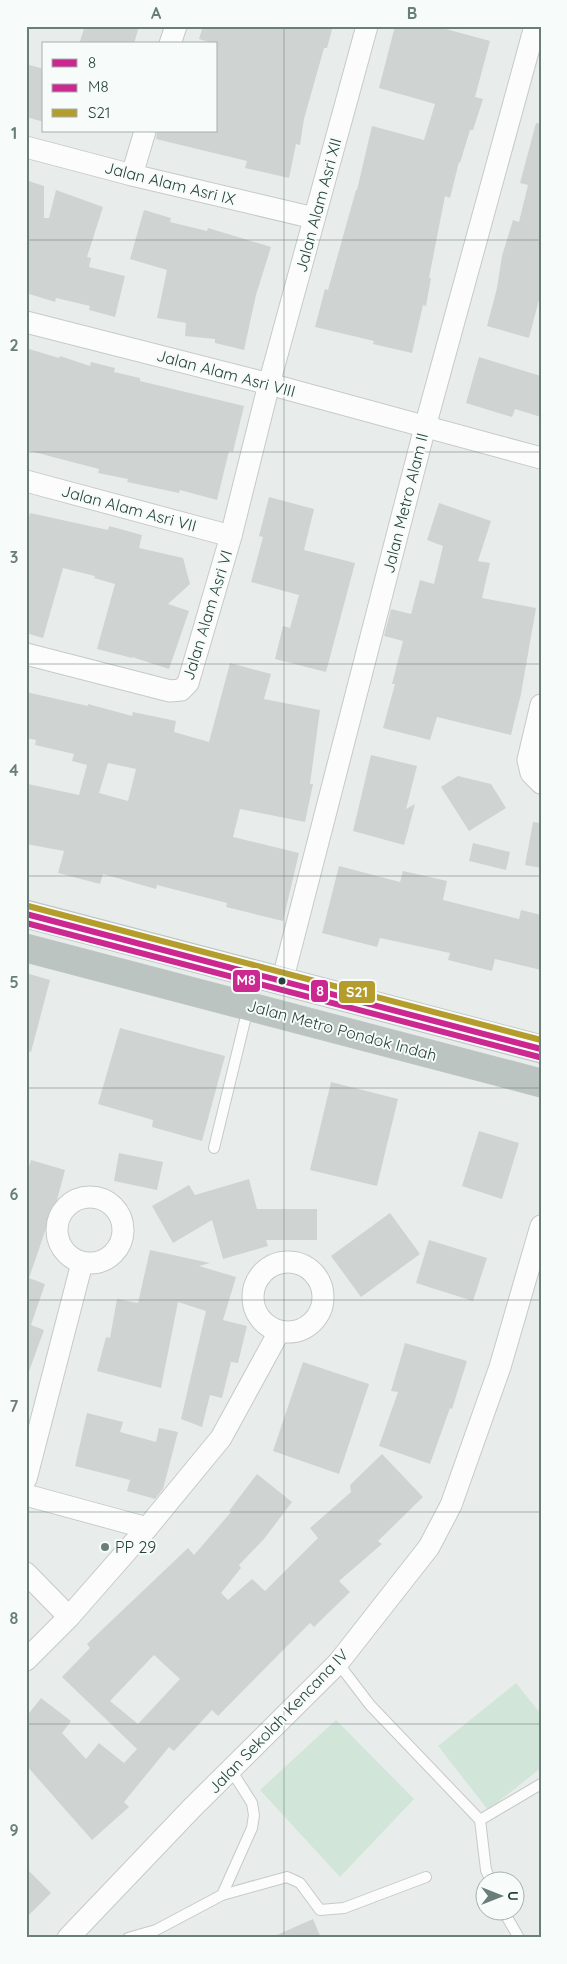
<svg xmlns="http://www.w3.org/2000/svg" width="567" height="1964" font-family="Quicksand,sans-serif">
  <rect width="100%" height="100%" fill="#e8edeb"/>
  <!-- green -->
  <g fill="#d1e6d8">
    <path d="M516 1683 541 1714V1768L488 1810 438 1746Z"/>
    <path d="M336 1720 414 1799 340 1877 260 1790Z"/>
  </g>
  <!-- building -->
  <g fill="#cfd4d2" fill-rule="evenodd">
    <path d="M85 26H139L134 44H79Z"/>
    <path d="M203 26H333L327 48H324L304 119 300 145 296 144 289 178 245 168 247 161 156 139 157 131H216V44L199 39Z"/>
    <path d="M395 26H435L490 41 475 97 483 99 473 130H470L460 163 459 162 450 198 445 196 429 278H431L426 306 423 305 412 353 373 344 374 341 315 327 325 289 328 290 356 190H357L372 126 424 140 435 104 379 88Z"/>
    <path d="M26 64 44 69V122L26 117Z"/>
    <path d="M536 123 541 124V292L529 338 487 326 497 288 502 256 513 220 519 222 528 185 520 183Z"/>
    <path d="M26 180 44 186V218H49L56 190 103 207 87 257 91 258 89 267 125 276 115 317 89 310 90 306 56 298 55 302 26 293Z"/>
    <path d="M144 210 171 218 170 222 207 231 208 228 271 247 256 295 244 350 215 343V339L185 336 186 323 157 318 167 270 130 259Z"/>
    <path d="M29 349 59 358 60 356 90 366 91 362 115 368 114 372 140 378V381L244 406 233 452 229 451 217 500 180 490 179 493 127 482 128 479 98 473 99 469 26 450V359Z"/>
    <path d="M479 357 541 376V417L515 409 512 417 466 403Z"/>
    <path d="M269 497 314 509 304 550 355 563 326 672 275 659 283 626 290 628 299 595 251 582 263 537 259 536Z"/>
    <path d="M439 503 491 521 478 561 490 563 482 598 536 608 521 694 511 735 437 717 430 740 383 728 395 684H392L403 641 384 636 391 609 411 614 420 580 434 584 443 546 427 540Z"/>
    <path d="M30 513 108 530 109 526 142 535 139 548 183 558 190 584 168 604 189 611 169 669 132 657V658L97 649 115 584 94 578 95 576 63 568 43 638 26 633V528Z"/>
    <path d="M230 663 271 674 264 699 320 710 310 784H313L305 822 240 809 233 837 299 853 283 921 226 907 227 903 157 885 156 889 103 874 100 884 58 873 64 851 26 844V795L28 784 79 795 87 765 72 761 74 754 35 745 36 740 26 738V692L88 706V704L132 716 133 712 176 721 174 732 209 742ZM108 763 136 769 128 801 99 793Z"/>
    <path d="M371 755 417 766 406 809 415 804 404 845 353 831Z"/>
    <path d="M458 776 491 784 506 808 469 831 441 787Z"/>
    <path d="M533 822 541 823V868L525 865Z"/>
    <path d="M473 843 510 852 506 870 469 861Z"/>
    <path d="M339 866 400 882 403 871 447 881 443 900 519 919 521 910 541 915V970L495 959 492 971 448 960 450 953 380 938 377 947 322 933Z"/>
    <path d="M26 973 50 980 31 1052 26 1051Z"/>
    <path d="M120 1028 225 1056 202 1141 152 1127 153 1120 98 1104Z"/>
    <path d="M331 1082 398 1099 377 1186 310 1170Z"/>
    <path d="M479 1131 519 1143 502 1199 462 1186Z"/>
    <path d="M119 1153 163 1162 157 1190 114 1181Z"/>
    <path d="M31 1160 65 1170 53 1215 51 1214 29 1278 45 1284 31 1325 44 1330 28 1374H26V1176Z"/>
    <path d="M249 1179 257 1209H317V1240H266L268 1246 223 1259 212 1220 173 1243 152 1206 189 1185 195 1195Z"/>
    <path d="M390 1213 420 1254 361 1297 331 1256Z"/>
    <path d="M429 1240 487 1258 473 1301 416 1283Z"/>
    <path d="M150 1250 210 1263 199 1266 236 1277 223 1320 247 1326 238 1363 231 1362 222 1398 210 1395 202 1427 181 1419 206 1311 178 1302 161 1388 97 1371 106 1337 110 1338 117 1299 138 1303Z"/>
    <path d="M405 1343 467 1361 452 1409 450 1408 430 1464 379 1446 398 1392 391 1391Z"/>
    <path d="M303 1362 369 1384 339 1474 273 1451Z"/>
    <path d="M87 1413 123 1422 120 1432 156 1442 159 1428 178 1432 163 1489 155 1499 127 1491 130 1480 75 1466Z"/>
    <path d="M382 1454 423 1497 378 1541 382 1544 339 1581 350 1592 314 1627 310 1623 218 1716 212 1710 174 1751 169 1747 124 1802 129 1807 92 1840 26 1765V1717L41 1698 71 1721 62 1733 86 1759 99 1743 124 1763 137 1749 62 1677 90 1648 87 1644 188 1548 194 1555 231 1512 229 1511 257 1474 292 1502 264 1539 239 1565 241 1568 221 1593 228 1600 252 1579 265 1591 318 1538 310 1528 351 1492 350 1485ZM154 1655 180 1679 138 1724 110 1701Z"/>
    <path d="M26 1868 51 1893 26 1918Z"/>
    <path d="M313 1919 321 1938H270Z"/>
  </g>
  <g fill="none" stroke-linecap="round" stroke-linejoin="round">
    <!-- lane casing -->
    <g stroke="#c5cac8" stroke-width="12">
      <g id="lane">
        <path d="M214 1148 248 1008"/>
        <path d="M338 1663 370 1705 480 1820 486 1870 491 1882"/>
        <path d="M480 1820 541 1784"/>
        <path d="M222 1895 287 1877 300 1883 320 1910 344 1908 426 1877"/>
        <path d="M504 1912 519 1938"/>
        <path d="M128 1938 156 1930 222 1895 252 1828 254 1815 252 1803 231 1770"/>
      </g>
    </g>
    <!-- street casing -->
    <g stroke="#c5cac8" stroke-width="23">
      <g id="street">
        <path d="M170 44 176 26"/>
        <path d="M26 147 132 175 314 218"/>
        <path d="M132 175 145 131"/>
        <path d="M26 322 269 384 541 458"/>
        <path d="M26 481 231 536"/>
        <path d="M26 654 170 691 181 690 188 683 231 536 269 384 367 26"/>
        <path d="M541 705 528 760 531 773 541 783"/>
        <path d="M282 982 425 427 535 26"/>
        <circle cx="90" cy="1230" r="33"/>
        <circle cx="288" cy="1297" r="35"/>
        <path d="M26 1479 82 1263"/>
        <path d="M26 1495 147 1528"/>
        <path d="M26 1573 69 1617"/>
        <path d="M26 1660 69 1617 147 1528 221 1438 279 1332"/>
        <path d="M68 1938 191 1809 338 1663 429 1547 451 1505 500 1367 541 1226"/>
      </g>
    </g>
    <!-- highway casing -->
    <g stroke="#c3ccc9" stroke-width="29">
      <g id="highway">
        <path d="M26 914 541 1049"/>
        <path d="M26 948 541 1083"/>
      </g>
    </g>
    <!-- lane -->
    <use href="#lane" stroke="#fcfcfc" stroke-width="10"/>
    <!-- street -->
    <use href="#street" stroke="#fcfcfc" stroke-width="21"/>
    <!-- highway -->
    <use href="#highway" stroke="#bcc4c2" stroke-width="28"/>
    <!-- bus-1 casing -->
    <g stroke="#f7fbf9" stroke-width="10">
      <path id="bus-1" d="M26 914 541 1049"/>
    </g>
    <!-- bus-2 casing -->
    <g stroke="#f7fbf9" stroke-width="10">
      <path id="bus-2" d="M26 923 539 1057"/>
    </g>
    <!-- bus-3 casing -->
    <g stroke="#f7fbf9" stroke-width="10">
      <path id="bus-3" d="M28 906 541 1040"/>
    </g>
    <!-- bus-1 -->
    <use href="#bus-1" stroke="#cc2790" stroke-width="6"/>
    <!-- bus-2 -->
    <use href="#bus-2" stroke="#cb2990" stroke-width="6"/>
    <!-- bus-3 -->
    <use href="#bus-3" stroke="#b49d2d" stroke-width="6"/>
  </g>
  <!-- grid -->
  <path fill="none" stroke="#697e78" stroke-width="1" stroke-opacity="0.55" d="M284 26V1938M26 240H541M26 452H541M26 664H541M26 876H541M26 1088H541M26 1300H541M26 1512H541M26 1724H541"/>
  <!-- markers -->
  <circle fill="#24423a" stroke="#f7fbf9" stroke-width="2" cx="282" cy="981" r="4.5"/>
  <circle fill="#697e78" stroke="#f7fbf9" stroke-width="2" cx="105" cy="1547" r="5"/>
  <g text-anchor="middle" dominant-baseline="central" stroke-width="4" stroke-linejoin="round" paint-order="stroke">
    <!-- street labels -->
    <g font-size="16" fill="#24423a" stroke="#f7fbf9">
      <text transform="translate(170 183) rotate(14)">Jalan Alam Asri IX</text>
      <text transform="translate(318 205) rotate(-75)">Jalan Alam Asri XII</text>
      <text transform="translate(226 373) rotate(15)">Jalan Alam Asri VIII</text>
      <text transform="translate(405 503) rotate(-76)">Jalan Metro Alam II</text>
      <text transform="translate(129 508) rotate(15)">Jalan Alam Asri VII</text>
      <text transform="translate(207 615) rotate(-73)">Jalan Alam Asri VI</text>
      <text transform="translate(342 1030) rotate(15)">Jalan Metro Pondok Indah</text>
      <text transform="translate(278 1721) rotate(-46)">Jalan Sekolah Kencana IV</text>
    </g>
    <!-- poi labels -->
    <g font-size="16" fill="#24423a" stroke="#f7fbf9" text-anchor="start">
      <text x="115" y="1547">PP 29</text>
    </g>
  </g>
  <g stroke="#f7fbf9" stroke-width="2">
    <rect x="232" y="969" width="29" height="24" rx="5" fill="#cb2990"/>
    <rect x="310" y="979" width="19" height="24" rx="5" fill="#cc2790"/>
    <rect x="338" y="980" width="38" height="24" rx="5" fill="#b49d2d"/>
  </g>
  <g font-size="14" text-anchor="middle" font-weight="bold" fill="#fff">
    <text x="246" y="985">M8</text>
    <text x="320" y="996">8</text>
    <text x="357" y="997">S21</text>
  </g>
  <!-- border -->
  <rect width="567" height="1964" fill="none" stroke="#f7fbf9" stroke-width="55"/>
  <!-- legend -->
  <rect x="42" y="42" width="175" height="90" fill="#f7fbf9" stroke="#a3b1ad"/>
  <rect x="52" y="59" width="25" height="8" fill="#cc2790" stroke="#a3b1ad"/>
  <text x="88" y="68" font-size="15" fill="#24423a">8</text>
  <rect x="52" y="84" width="25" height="8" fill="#cb2990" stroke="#a3b1ad"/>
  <text x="88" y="92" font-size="15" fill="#24423a">M8</text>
  <rect x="52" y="109" width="25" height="8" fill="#b49d2d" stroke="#a3b1ad"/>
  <text x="88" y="118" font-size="15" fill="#24423a">S21</text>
  <!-- north arrow -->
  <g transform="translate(500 1896) rotate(90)"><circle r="24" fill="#f7fbf9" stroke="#a3b1ad"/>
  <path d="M0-4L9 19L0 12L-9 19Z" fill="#697e78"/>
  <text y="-8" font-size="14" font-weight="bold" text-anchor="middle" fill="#24423a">U</text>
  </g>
  <rect x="28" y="28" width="512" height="1908" fill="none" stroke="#697e78" stroke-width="2"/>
  <g font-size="16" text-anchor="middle" font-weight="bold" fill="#697e78">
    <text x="156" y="19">A</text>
    <text x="412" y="19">B</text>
    <text x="14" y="139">1</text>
    <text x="14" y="351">2</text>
    <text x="14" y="563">3</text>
    <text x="14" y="776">4</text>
    <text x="14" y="988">5</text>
    <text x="14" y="1200">6</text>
    <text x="14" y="1412">7</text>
    <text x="14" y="1624">8</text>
    <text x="14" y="1836">9</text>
  </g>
</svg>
